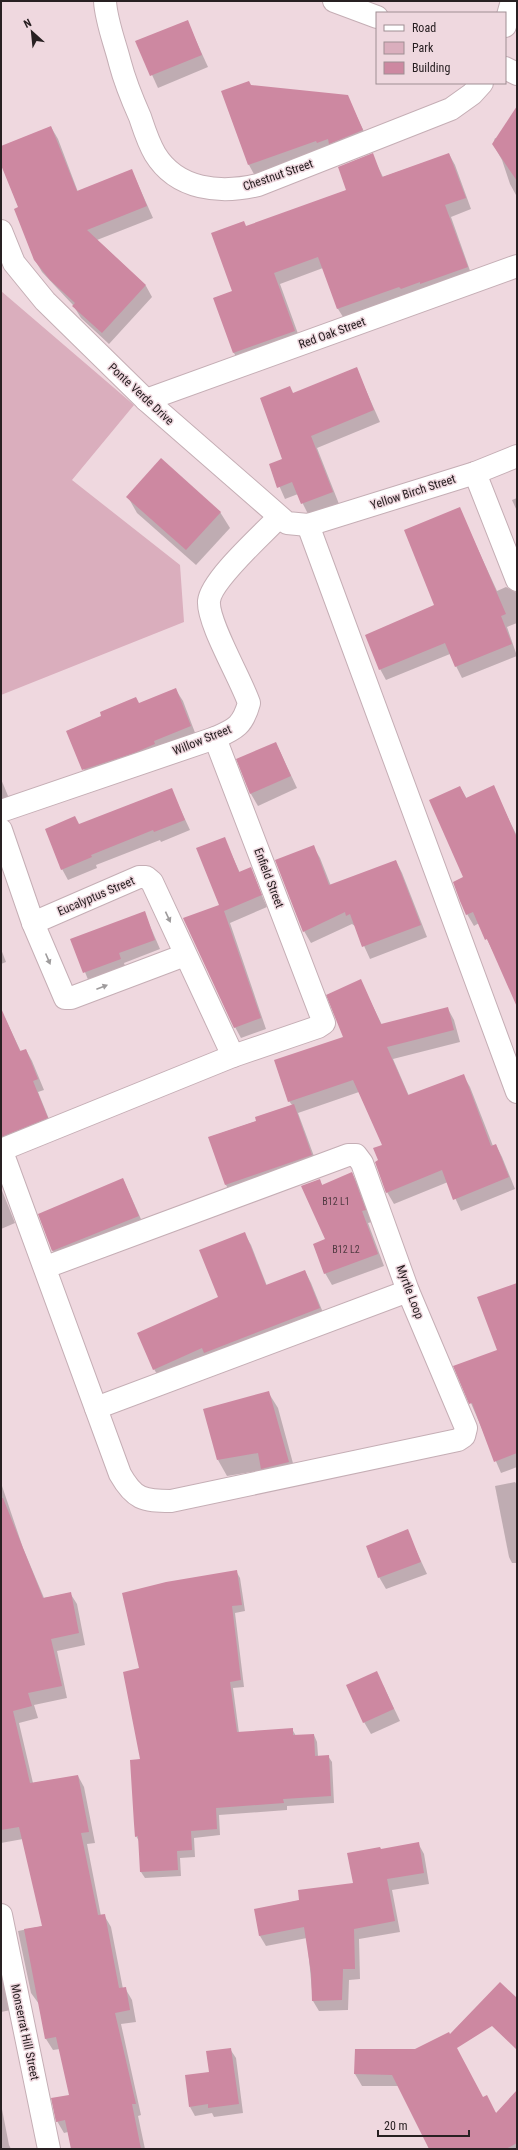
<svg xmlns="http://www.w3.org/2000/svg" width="518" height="2150" font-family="'Roboto Condensed',sans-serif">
  <rect width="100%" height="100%" fill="#efd8df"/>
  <!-- green -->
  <path fill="#daaebd" d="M1 291 134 405 72 480 180 565 184 622 1 695Z"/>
  <!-- shadow -->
  <g fill="#0003">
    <path d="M187 21 208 67 158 88 137 42Z"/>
    <path d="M251 86 347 96 369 142 255 176 249 165Z"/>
    <path d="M517 107V194L516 195 510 184 502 160 493 144 495 138 497 139Z"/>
    <path d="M51 127 58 139 78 192 132 171 153 218 97 240 146 286 152 297 109 344 81 318 73 305 42 272 35 260 19 208 1 162V147Z"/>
    <path d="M449 154 455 165 471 209 451 217 473 279 345 320 338 309 323 268 280 284 301 342 240 364 234 353 214 298 233 292 246 227 348 190 372 155 383 177Z"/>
    <path d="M356 368 380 422 317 448 339 504 309 516 298 494 285 499 270 465 284 460 293 394Z"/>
    <path d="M128 497 220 512 230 528 196 565 137 513Z"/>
    <path d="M517 498V511L512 500Z"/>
    <path d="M459 508 497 591 506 587 517 593V623L507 627 517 656 462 678 450 654 386 680 380 669 435 605Z"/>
    <path d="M176 690 183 701 197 738 90 782 67 731Z"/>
    <path d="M276 743 297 788 258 806 251 794 238 760Z"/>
    <path d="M1 779 13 808 1 813Z"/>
    <path d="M460 787 467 799 493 787 516 834 517 833V1000L479 923 474 926 467 914Z"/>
    <path d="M171 789 190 830 161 842 160 840 96 865 97 868 68 880 62 869 79 825Z"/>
    <path d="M224 838 240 873 250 868 267 907 230 923 266 1029 241 1038 235 1027 221 906Z"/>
    <path d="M313 846 320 858 331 886 396 861 402 873 427 937 370 959 355 926 352 924 311 943 304 931Z"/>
    <path d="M144 912 160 949 124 963 126 969 89 982 72 940Z"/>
    <path d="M1 949 6 962 1 964Z"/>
    <path d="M360 980 382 1025 448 1009 454 1020 460 1042 393 1059 409 1096 463 1075 470 1087 493 1146 496 1145 502 1157 515 1189 461 1211 448 1182 394 1204 387 1192 380 1161 383 1145 359 1092 298 1113 318 1167 233 1197 226 1185 210 1137 257 1121 292 1105 289 1101 344 1038Z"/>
    <path d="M5 1018 21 1052 26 1050 32 1061 44 1090 38 1092 53 1129 1 1150V1019Z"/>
    <path d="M352 1173 358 1185 372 1222 368 1223 384 1266 332 1285 325 1273 327 1240 319 1180 323 1186Z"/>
    <path d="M123 1179 145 1228 59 1263 53 1251 40 1215Z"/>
    <path d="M1 1188 15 1223 1 1229Z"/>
    <path d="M244 1233 251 1245 267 1286 305 1271 311 1283 326 1320 161 1381 154 1369 220 1298Z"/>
    <path d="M517 1284V1467L501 1473 455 1366 498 1351Z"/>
    <path d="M268 1392 278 1408 297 1478 263 1470 227 1476 218 1460Z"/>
    <path d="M515 1482 517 1485V1563H512L509 1557 495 1486Z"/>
    <path d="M1 1483 23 1548 44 1598 70 1593 77 1604 85 1645 57 1651 67 1698 34 1705 38 1718 19 1723 33 1783 78 1776 84 1787 95 1843 87 1844 101 1916 104 1915 111 1927 123 1989 125 1988 132 2000 136 2022 121 2024 141 2115 138 2116 145 2149H72L68 2132 64 2133 57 2121 70 2096 60 2049 53 2050 46 2039 39 2004 31 1993 18 1931 43 1926 23 1839 1 1843Z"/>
    <path d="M407 1531 427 1574 386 1589 379 1577Z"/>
    <path d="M236 1571 240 1578 245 1611 235 1613 244 1687 233 1688 239 1733 292 1729 296 1736 314 1735 317 1742 318 1756H328L332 1762 334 1803 287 1806V1810L219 1815 220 1835 194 1838 195 1857 180 1858 181 1876 145 1878 141 1872 139 1841 136 1836 142 1760 140 1669Z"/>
    <path d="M383 1685 400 1721 371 1734 364 1722Z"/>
    <path d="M418 1843 424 1854 429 1884 392 1890 400 1932 359 1939 360 1979 349 1980 348 2010 319 2011 313 2001 307 1938 266 1946 260 1936 255 1910 301 1900 354 1884 381 1850Z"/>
    <path d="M1 1960 11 2010 1 2012Z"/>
    <path d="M230 2049 236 2058 243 2113 214 2117 212 2113 195 2116 190 2107 210 2073Z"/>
    <path d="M356 2050 485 2101 497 2114 517 2091V2149H430L399 2086H362L355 2074Z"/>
    <path d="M1 2104 9 2145 11 2149H1Z"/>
  </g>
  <!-- building -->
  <g fill="#cd88a1">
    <path d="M188 20 202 55 150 76 135 41Z"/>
    <path d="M249 81 251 85 348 95 363 130 329 144 328 139 317 143 316 141 248 165 221 91Z"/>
    <path d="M517 106V181L492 144Z"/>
    <path d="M51 126 77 191 132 169 147 206 87 230 146 285 102 333 72 306 75 303 50 280 34 260 14 209 18 207 1 165V146Z"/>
    <path d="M373 153 382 177 449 153 466 198 445 205 468 267 420 284V282L401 289 399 287 337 309 318 257 274 273 295 331 233 353 213 298 232 291 211 233 244 221 246 226 346 190 338 167Z"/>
    <path d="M357 367 374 410 311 436 333 492 301 504 292 482 277 488 269 464 282 459 260 398 290 386 293 393Z"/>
    <path d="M161 458 221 512 186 550 126 497Z"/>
    <path d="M460 507 506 614 501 616 512 644 455 667 445 643 379 670 365 635 434 605 404 530Z"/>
    <path d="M176 688 191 726 154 741 155 744 134 753 82 770 66 731 101 716 100 712 136 697 139 703Z"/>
    <path d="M276 742 291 776 250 794 236 759Z"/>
    <path d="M494 785 517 838V1007L487 939 485 940 473 912 466 915 460 901 453 882 463 877 429 800 460 786 466 798Z"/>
    <path d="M172 788 185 820 154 832 153 830 91 855 92 857 61 870 45 829 75 816 79 824Z"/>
    <path d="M225 837 239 872 251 867 262 895 224 911 261 1018 234 1028 183 918 219 905 196 848Z"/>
    <path d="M314 845 329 885 396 860 421 925 362 947 350 914 346 916 345 912 303 932 275 860Z"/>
    <path d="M145 911 155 940 119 953 121 959 83 973 70 939Z"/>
    <path d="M361 979 381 1024 448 1007 454 1030 387 1047 408 1095 464 1074 491 1146 496 1144 509 1177 453 1200 442 1170 386 1193 375 1162 378 1160 373 1148 382 1145 353 1080 288 1102 274 1060 343 1037 326 995Z"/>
    <path d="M1 1008 20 1051 26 1049 38 1079 33 1081 48 1118 1 1137Z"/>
    <path d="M294 1104 312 1155 225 1185 208 1137 256 1121 255 1117Z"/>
    <path d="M352 1172 366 1210 362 1211 378 1254 324 1274 313 1244 325 1239 301 1186 320 1179 322 1185Z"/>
    <path d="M123 1178 139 1216 52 1251 38 1214Z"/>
    <path d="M245 1232 266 1285 305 1270 320 1308 204 1353 202 1348 153 1370 137 1333 218 1297 199 1250Z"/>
    <path d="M517 1283V1453L494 1462 472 1403 469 1404 453 1366 497 1350 477 1297Z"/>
    <path d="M269 1391 289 1462 261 1469 258 1453 217 1460 203 1409Z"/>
    <path d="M1 1498H3L43 1598 71 1592 79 1633 51 1639 62 1686 28 1693 32 1706 13 1711 30 1783 78 1775 89 1832 81 1833 98 1915 105 1914 119 1988 126 1987 130 2010 115 2013 136 2104H132L141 2149H71L65 2120 56 2122 51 2098 69 2095 56 2037 45 2039 24 1929 42 1926 19 1827 1 1830Z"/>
    <path d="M408 1529 421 1562 378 1578 366 1546Z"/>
    <path d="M237 1570 242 1605 232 1606 241 1680 230 1682 237 1732 293 1728V1735L314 1734 315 1756 329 1755 331 1796 283 1799 284 1803 216 1808 217 1829 191 1831 192 1850 177 1851 178 1870 140 1872 138 1836 135 1837 134 1824 130 1760 140 1759 123 1672 139 1668 122 1593 166 1582Z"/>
    <path d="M377 1671 394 1709 363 1723 346 1685Z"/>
    <path d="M419 1842 424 1873 387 1879 395 1921 354 1929 355 1969H343L342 2000 312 2001 311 1973 304 1927 259 1936 254 1909 299 1900 298 1890 353 1883 347 1853 380 1847 381 1849Z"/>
    <path d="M500 1982 517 1998V2050L492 2026 457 2048 483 2097 487 2095 496 2113 517 2090V2143L506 2149H429L392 2075 354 2074 355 2049H415L449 2032 450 2034Z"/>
    <path d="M231 2048 239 2104 208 2108V2104L189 2107 185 2075 209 2072 206 2051Z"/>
  </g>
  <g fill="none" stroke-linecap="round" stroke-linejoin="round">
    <!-- street casing -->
    <g stroke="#c5aeb5" stroke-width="24">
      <g id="street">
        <path d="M105 1C106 21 115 43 120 63 125 82 132 99 140 117 144 129 148 142 155 154 177 190 220 194 258 185L451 109 472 94 482 83"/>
        <path d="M334 1 377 17"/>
        <path d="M505 26 512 1"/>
        <path d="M505 68 517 74"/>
        <path d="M1 231 14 263 45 301 146 400 287 523 308 525 475 473 517 456"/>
        <path d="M146 400 517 266"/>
        <path d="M475 473 517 580"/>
        <path d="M308 525 517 1092"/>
        <path d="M1 811 215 738C236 729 243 725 249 703 241 679 207 622 209 601 211 580 263 534 279 517"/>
        <path d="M1 830 33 923 65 998H71L185 955"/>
        <path d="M33 923 139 877H146L152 882 233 1056"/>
        <path d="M1 1149 120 1474C134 1499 143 1501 171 1501L458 1440 464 1436 466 1428 408 1291 362 1163 356 1155H348L46 1267"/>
        <path d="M1 1150 233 1056 318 1027 324 1023 215 738"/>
        <path d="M96 1408 408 1291"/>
        <path d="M1 1915 49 2149"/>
      </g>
    </g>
    <!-- street -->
    <use href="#street" stroke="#fff" stroke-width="22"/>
  </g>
  <!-- one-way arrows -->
  <defs><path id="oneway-solid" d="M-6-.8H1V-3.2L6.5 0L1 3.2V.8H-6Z"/></defs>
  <g fill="#9e9b9c">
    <use href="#oneway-solid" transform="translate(168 917) rotate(65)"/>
    <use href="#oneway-solid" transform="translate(48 959) rotate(67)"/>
    <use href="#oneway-solid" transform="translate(102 987) rotate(-21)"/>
  </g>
  <g text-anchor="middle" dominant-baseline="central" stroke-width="3" stroke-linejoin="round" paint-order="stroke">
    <!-- number labels -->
    <g font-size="10" fill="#513a42">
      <text x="336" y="1201">B12 L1</text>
      <text x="346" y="1249">B12 L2</text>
    </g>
    <!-- street labels -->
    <g font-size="12" fill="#282022" stroke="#efd8df">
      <text transform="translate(278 175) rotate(-19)">Chestnut Street</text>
      <text transform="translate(332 333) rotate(-20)">Red Oak Street</text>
      <text transform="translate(141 394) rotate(43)">Ponte Verde Drive</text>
      <text transform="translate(413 492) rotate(-18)">Yellow Birch Street</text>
      <text transform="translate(202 740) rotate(-22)">Willow Street</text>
      <text transform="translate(269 878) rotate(69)">Enfield Street</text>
      <text transform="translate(96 896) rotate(-23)">Eucalyptus Street</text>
      <text transform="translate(410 1292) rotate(69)">Myrtle Loop</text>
      <text transform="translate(25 2032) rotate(78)">Monserrat Hill Street</text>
    </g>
  </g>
  <!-- border -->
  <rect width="518" height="2150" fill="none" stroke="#282022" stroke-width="4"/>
  <!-- legend -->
  <rect x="376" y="12" width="130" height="72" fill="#efd8df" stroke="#9f8e93"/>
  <rect x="384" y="25" width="20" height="6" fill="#ffffff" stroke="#9f8e93"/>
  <text x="412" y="32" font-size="12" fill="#282022">Road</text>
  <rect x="384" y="42" width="20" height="12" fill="#daaebd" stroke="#9f8e93"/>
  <text x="412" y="52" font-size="12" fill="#282022">Park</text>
  <rect x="384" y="62" width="20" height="12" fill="#cd88a1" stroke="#9f8e93"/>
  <text x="412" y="72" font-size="12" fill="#282022">Building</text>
  <!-- north arrow -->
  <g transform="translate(32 32) rotate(333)" stroke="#efd8df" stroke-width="3" paint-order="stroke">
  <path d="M0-3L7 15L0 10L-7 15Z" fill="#282022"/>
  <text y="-6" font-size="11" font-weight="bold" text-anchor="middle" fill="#282022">N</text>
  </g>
  <!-- scale -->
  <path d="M378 2130v6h91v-6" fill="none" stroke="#282022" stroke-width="2"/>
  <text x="384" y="2130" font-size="12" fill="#282022" stroke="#efd8df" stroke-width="3" paint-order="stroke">20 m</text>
</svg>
